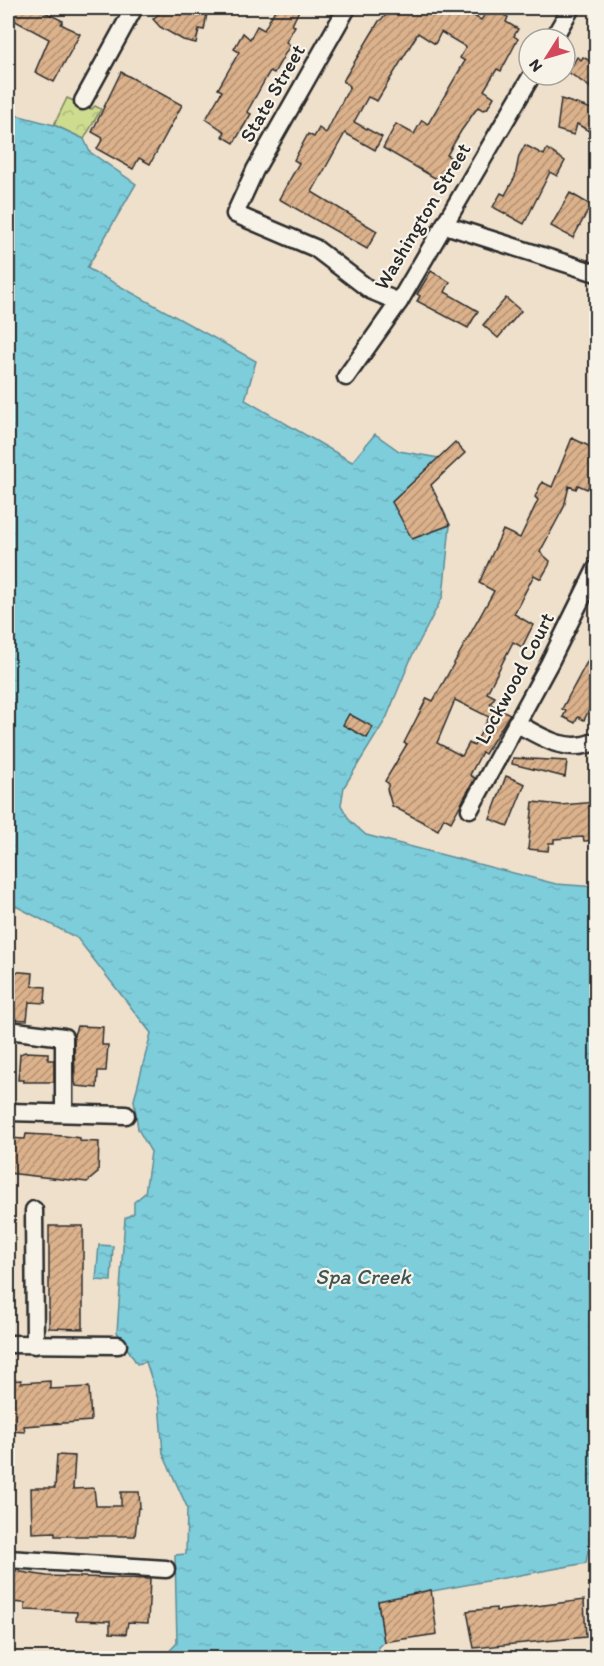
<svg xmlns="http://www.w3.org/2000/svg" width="604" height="1666" font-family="Itim,sans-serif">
  <defs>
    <pattern id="park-crowns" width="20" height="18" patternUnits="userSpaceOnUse" patternTransform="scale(1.5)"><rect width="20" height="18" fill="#cddc8f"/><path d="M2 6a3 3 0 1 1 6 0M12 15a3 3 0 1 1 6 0" fill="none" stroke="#b0bd7c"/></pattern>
    <pattern id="water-ripples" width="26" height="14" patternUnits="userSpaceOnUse" patternTransform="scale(1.5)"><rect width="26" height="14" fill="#7ecddb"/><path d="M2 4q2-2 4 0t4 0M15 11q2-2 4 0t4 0" fill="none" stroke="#6db0bc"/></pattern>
    <pattern id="building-hatch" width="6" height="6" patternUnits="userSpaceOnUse" patternTransform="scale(1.5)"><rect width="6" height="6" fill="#dbb28c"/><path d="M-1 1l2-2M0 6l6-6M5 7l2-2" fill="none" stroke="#b29173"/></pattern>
  </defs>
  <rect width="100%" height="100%" fill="#efe0cc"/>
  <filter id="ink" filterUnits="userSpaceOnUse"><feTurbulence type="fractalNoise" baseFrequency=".0167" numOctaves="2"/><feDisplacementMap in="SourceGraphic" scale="12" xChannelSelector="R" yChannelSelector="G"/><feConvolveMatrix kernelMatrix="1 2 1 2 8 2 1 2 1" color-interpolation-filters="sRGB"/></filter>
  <g filter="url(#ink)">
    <!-- park -->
    <path fill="url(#park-crowns)" stroke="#7c845d" stroke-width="1.5" d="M67 98 92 109 95 106 101 109 84 139 54 125Z"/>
    <!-- water -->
    <g fill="url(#water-ripples)" stroke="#5d8c95" stroke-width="1.5">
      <path d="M8 113 54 125 84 139 90 152 136 184 87 268 256 361 245 400 352 462 375 434 399 451 439 458 392 502 450 525 443 596 412 656 386 719 344 787 341 805 350 821 366 835 556 884 596 887V1551H588L586 1563 378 1601 384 1642 378 1647 381 1658H163L177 1643 175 1555 186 1554 187 1507 163 1454 159 1402 146 1362 137 1364 117 1332 125 1218 134 1213V1202L145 1193 151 1152 138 1129 134 1100 151 1033 77 938 8 902Z"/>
      <path d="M99 1245 113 1246 111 1281 96 1280Z"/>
    </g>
    <!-- building -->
    <g fill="url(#building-hatch)" stroke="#2b2b2b" stroke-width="1.5" fill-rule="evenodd">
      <path d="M8 8H37L63 21 61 24 80 34 54 82 35 72 49 39 8 17Z"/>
      <path d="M165 8H208L204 30 199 29 196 43 183 40 160 27 153 19Z"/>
      <path d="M276 8H300L292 25 295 26 286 42 290 45 274 73 270 71 261 87 247 112 251 114 234 143 222 136 225 132 206 119 222 91 218 89 239 52 234 49 243 33 250 39 257 26 264 30Z"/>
      <path d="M396 8H420L434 15 437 8H460L481 20 490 8 508 17 506 22 518 29 514 36 518 39 501 71 497 69 484 90 494 97 487 109 483 110 478 107 461 131 447 155 452 159 440 181 383 148 396 124 414 134 422 120 428 124 465 61 460 58 466 47 441 32 435 44 418 33 377 101 368 97 354 122 382 137 375 150 345 133 312 192 377 231 367 249 279 199 299 163 294 160 308 134 314 137 319 128 326 133 350 86 343 81 379 21Z"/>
      <path d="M577 57 581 60 583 57 597 65V92L568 72Z"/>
      <path d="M121 72 182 105 150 164 139 158 133 169 97 149 103 138 92 132Z"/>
      <path d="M561 99 595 110 589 131 577 124 574 135 557 130Z"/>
      <path d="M525 145 544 155 547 149 565 161 557 176 550 172 524 224 493 207 501 193 505 195 515 177 519 156Z"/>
      <path d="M570 193 591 205 573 238 551 226Z"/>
      <path d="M431 271 450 282 445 292 478 311 468 328 417 301 420 296 417 294Z"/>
      <path d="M506 298 521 311 498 338 483 325Z"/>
      <path d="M572 438 597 450V467L593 478 587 489 578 485 576 489 569 486 564 507 540 552 550 561 549 565 541 579 534 575 514 614 533 625 522 647 513 642 487 693 495 697 490 704 510 714 485 754 482 752 470 775 475 778 451 822 444 818 438 830 392 806 387 789 389 784 385 781 407 744 404 743 427 698 433 701 494 591 479 583 503 530 520 538 538 500 535 497 542 482 552 487ZM455 700 489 717 474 746 469 743 462 756 437 743Z"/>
      <path d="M455 442 465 453 431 485 450 525 412 539 392 502Z"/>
      <path d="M597 643V694L584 720 578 717 575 723 563 717 566 711 562 709Z"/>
      <path d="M349 714 373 727 367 738 343 725Z"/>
      <path d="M513 758 567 761 565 777 512 764Z"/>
      <path d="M506 776 525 784 508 826 490 819Z"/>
      <path d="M533 802 561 805 597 802V840L584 841 583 837 554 839V843H549L548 851 528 849Z"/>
      <path d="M8 971 33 973 32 986 46 987 45 1003 29 1002 27 1020 8 1019Z"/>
      <path d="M77 1026 103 1027 102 1045H108L106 1071H98L97 1088 76 1086 75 1082 74 1035Z"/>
      <path d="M25 1052 48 1053V1060H54V1082H23L24 1080H18L20 1054Z"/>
      <path d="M26 1134 65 1136 80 1138V1141L99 1142 98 1173 87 1182 8 1173V1138L25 1139Z"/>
      <path d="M49 1226H83V1329L49 1328Z"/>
      <path d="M21 1380V1383L50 1381V1389L89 1387 91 1421 24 1426 25 1432 8 1431V1381Z"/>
      <path d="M57 1455 75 1456 73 1489 94 1488 96 1506H121V1492H139L140 1508H138L135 1536H55V1532L32 1533 31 1488H55Z"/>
      <path d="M8 1570 47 1576 150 1579 148 1623 128 1622 126 1634 110 1633V1621L76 1620 77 1612 25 1610V1603L8 1602Z"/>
      <path d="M431 1590 437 1634 384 1642 378 1601Z"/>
      <path d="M584 1600 586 1637 474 1648 467 1611 496 1608V1611Z"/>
    </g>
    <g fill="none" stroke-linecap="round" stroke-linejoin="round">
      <!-- street casing -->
      <g stroke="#2b2b2b" stroke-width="21">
        <g id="street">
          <path d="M347 8 255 170 235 214 315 248 370 290 399 302"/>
          <path d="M553 39 571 8"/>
          <path d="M83 101 134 8"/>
          <path d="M445 225 596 273"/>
          <path d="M346 377 399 302 532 75"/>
          <path d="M516 723C541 737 568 755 596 741"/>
          <path d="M470 809 549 664 596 569"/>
          <path d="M8 1030 64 1037V1113"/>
          <path d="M8 1112 126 1115"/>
          <path d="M34 1210 35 1345"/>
          <path d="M8 1344 118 1345"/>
          <path d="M8 1559 166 1569"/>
        </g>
      </g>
      <!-- street -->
      <use href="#street" stroke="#f7f3e8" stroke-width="16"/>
    </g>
  </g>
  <g text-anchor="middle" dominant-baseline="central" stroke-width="4.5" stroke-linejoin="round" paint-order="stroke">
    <!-- street labels -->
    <g font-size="21" fill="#2b2b2b" stroke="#f7f3e8">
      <text transform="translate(272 93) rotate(-60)">State Street</text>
      <text transform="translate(422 216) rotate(-59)">Washington Street</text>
      <text transform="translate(514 678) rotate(-62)">Lockwood Court</text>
    </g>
    <!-- water labels -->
    <g font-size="22" font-style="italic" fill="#405457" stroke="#f7f3e8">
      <text x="363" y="1276">Spa Creek</text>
    </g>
  </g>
  <!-- margin -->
  <rect width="604" height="1666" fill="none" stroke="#f7f3e8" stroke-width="30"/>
  <rect x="15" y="15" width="574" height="1636" fill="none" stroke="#2b2b2b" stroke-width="2" filter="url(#ink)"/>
  <!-- north arrow -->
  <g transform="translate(547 57) rotate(233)"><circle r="28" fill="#f7f3e8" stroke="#a5a39c" stroke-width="1.5"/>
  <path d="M0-4.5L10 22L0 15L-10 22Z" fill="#d1495b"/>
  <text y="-9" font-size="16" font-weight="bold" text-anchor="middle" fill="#2b2b2b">N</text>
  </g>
</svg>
